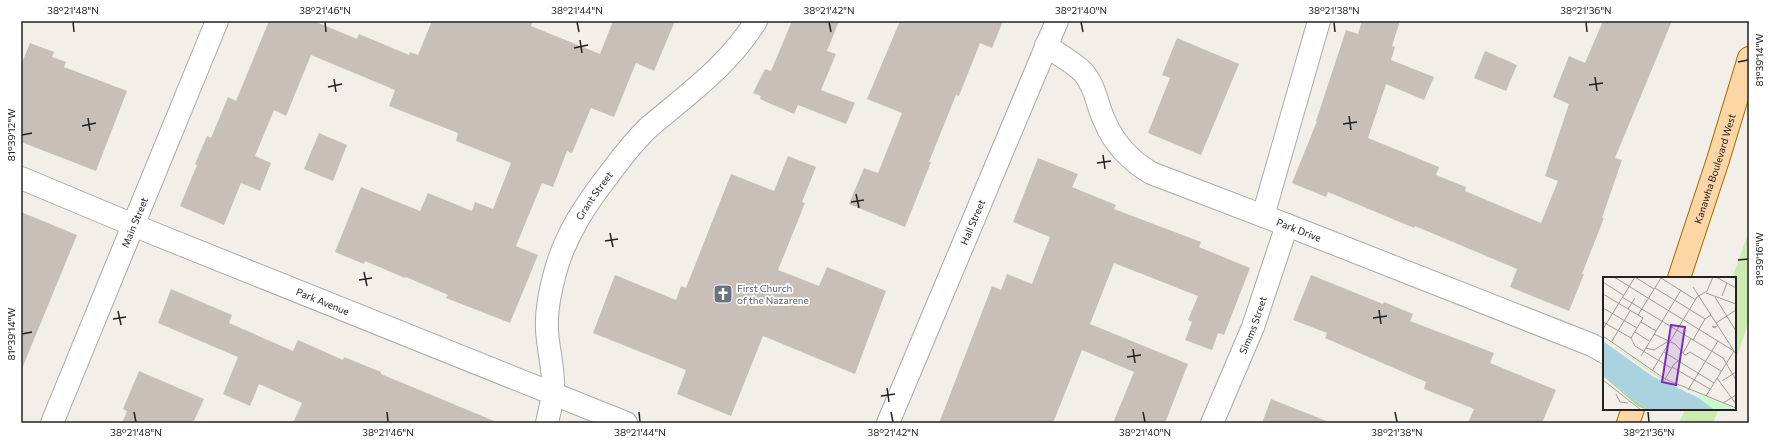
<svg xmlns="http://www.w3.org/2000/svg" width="1770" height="444" font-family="Commissioner,sans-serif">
  <rect width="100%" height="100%" fill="#f2efe9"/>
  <!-- grass -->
  <g fill="#cdebb0">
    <path d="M1749 231V321L1735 362V278H1732Z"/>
    <path d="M1685 409H1719L1713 423H1679Z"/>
  </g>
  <!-- building -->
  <g fill="#c7bfb8">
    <path d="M269 21H314L357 39 359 34 409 55 410 52 418 55 432 21H533L531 26 600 54 613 21H675L654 71 636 63 614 117 591 108 572 153 567 151 553 187 542 183 516 246 538 255 510 323 446 298 448 295 406 277 405 278 365 261 364 264 335 252 361 187 420 211 428 193 472 211 475 202 493 209 511 163 456 141 458 133 389 106 395 90 311 55 286 116 274 110 255 156 271 163 260 191 241 183 224 225 180 206 197 165 195 164 207 136 211 138 228 97 236 101Z"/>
    <path d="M792 21H839L827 51 836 54 821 90 855 103 846 124 798 105 794 114 760 99 761 96 753 93 765 69 771 71Z"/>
    <path d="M900 21H1003L992 48 980 43 959 96 956 95 929 162H931L905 227 849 204 864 168 878 173 902 113 867 99Z"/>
    <path d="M1362 21H1400L1392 46 1395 47 1391 60 1434 77 1424 100 1386 84 1368 138 1439 167 1436 175 1466 187 1465 191 1541 223 1558 181 1545 176 1569 104 1553 97 1569 56 1585 63 1603 21H1672L1615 158 1622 160 1602 218H1604L1582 274H1584L1569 311 1510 287 1517 269 1415 226 1414 228 1328 192 1326 197 1292 183 1317 121H1316L1346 30 1358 34Z"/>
    <path d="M1177 38 1239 64 1201 155 1148 133 1170 78 1162 75Z"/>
    <path d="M30 43 54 52 52 57 66 62 64 67 127 91 96 171 21 142V65Z"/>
    <path d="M1485 51 1517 65 1506 91 1474 78Z"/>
    <path d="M319 133 347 145 333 181 304 169Z"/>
    <path d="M788 156 816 167 802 202 805 203 778 270 819 286 827 267 886 291 855 374 763 336 731 416 677 394 686 370 593 333 615 275 676 300 681 286 686 288 731 174 774 191Z"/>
    <path d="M1038 158 1078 174 1072 187 1116 205 1114 209 1201 242 1199 247 1250 268 1224 335 1218 333 1212 350 1185 340 1192 322 1188 320 1198 296 1114 263 1090 324 1188 364 1165 423H1113L1134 372 1082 350 1053 423H939L992 286 1001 290 1007 274 1032 284 1050 237 1013 222Z"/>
    <path d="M21 212 77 235 21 371Z"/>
    <path d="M1311 275 1383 304 1384 302 1413 314 1410 321 1494 353 1490 363 1556 390 1542 423H1468L1474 409 1424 389 1426 382 1325 338 1327 333 1293 320Z"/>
    <path d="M171 289 232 315 229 323 293 351 298 340 343 360 344 357 381 372V374L499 423H293L302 403 259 384 250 406 223 394 238 357 158 323Z"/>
    <path d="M139 371 204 399 193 423H122L127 411 123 409Z"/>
    <path d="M1271 399 1329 422V423H1262Z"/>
  </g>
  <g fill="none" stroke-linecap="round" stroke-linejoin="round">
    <!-- street casing -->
    <g stroke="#a9a9a9" stroke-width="24">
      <g id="street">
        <path id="s1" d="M1046 45C1057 54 1073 62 1083 72 1096 87 1097 106 1105 122 1115 145 1131 161 1151 173L1287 225 1592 345 1604 352"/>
        <path id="s2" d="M21 178 155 234 626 423"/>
        <path d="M1263 216 1319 21"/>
        <path id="s3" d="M52 423 217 21"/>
        <path id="s4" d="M547 423C549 413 552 403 553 393 555 374 548 350 547 330 546 312 550 291 555 273 565 235 586 204 610 173 622 157 634 141 649 127 688 94 729 65 756 21"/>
        <path id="s5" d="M888 423 1057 21"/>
        <path id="s6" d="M1212 423 1253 327 1287 225"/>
      </g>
    </g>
    <!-- primary casing -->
    <g stroke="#a06b00" stroke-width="24">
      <g id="primary">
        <path id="s7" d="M1679 278 1718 160 1749 58"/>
        <path d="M1628 423 1633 409"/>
      </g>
    </g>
    <!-- street -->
    <use href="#street" stroke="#fff" stroke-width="22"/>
    <!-- primary -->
    <use href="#primary" stroke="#fcd6a4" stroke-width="22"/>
  </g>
  <!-- ticks -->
  <path fill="none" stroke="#222" stroke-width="1.5" d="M73 22 74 32M325 22 326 32M577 22 579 32M829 22 831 32M1081 22 1083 32M1334 22 1335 32M1586 22 1587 32M580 40 582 53M574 48 588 45M1738 62 1748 60M1595 77 1597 91M334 79 336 92M1589 85 1603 83M328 87 342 84M1349 116 1351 130M88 118 90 131M1343 124 1357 122M82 126 96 123M22 135 32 133M1103 155 1105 169M1097 163 1111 161M856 194 859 208M851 202 864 200M610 233 613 247M605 241 618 239M1738 260 1748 259M364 272 367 286M359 280 372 278M1379 310 1381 324M118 311 121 325M1373 318 1387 316M113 319 126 317M22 334 32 332M1133 349 1135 363M1127 357 1141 355M887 388 889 402M881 396 895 394M134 412 136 422M387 412 388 422M639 412 640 422M891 412 893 422M1143 412 1145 422M1395 412 1397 422M1648 412 1649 422"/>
  <!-- icons -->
  <defs>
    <g id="church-square" transform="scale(1)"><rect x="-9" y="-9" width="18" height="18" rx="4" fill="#6b7280" stroke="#fff"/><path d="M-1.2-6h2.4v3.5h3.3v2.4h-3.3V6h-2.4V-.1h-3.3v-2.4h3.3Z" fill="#fff"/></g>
  </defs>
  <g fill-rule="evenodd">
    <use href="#church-square" x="723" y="294"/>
  </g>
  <g text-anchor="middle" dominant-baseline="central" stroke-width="3.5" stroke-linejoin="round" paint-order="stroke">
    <!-- street labels -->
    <g font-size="10" fill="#222" stroke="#fff">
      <text stroke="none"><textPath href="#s7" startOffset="115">Kanawha Boulevard West</textPath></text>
      <text stroke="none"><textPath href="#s4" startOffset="239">Grant Street</textPath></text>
      <text stroke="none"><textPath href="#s3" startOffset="217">Main Street</textPath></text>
      <text stroke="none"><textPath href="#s5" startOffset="218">Hall Street</textPath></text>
      <text stroke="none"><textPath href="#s1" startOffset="329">Park Drive</textPath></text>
      <text stroke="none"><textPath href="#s2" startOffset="326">Park Avenue</textPath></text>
      <text stroke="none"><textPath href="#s6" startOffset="106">Simms Street</textPath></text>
    </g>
    <!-- worship labels -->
    <g font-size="10" fill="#5b616d" stroke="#fff" text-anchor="start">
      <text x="737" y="288">First Church<tspan x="737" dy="12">of the Nazarene</tspan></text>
    </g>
  </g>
  <!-- overview -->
  <g transform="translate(1603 277)">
    <rect width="133" height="133" fill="#f2efe9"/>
    <path d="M0 61 66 106 108 122 60 104Z" fill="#cdebb0"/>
    <path d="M0 99 12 105 14 110 45 133 36 130Z" fill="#add19e"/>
    <path d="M98 117 133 133H112L95 121Z" fill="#c8facc"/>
    <path d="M0 64 49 99 94 120 112 133H45L0 99Z" fill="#aad3df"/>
    <path fill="none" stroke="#9f9d99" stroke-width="1" d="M11 0 131 74 103 119M32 0 51 12M113 0 133 11M0 5 20 18M90 10 133 77M52 11 102 42M103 16 133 27M0 17 40 41 28 61M119 19 124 6M19 20 120 81 133 103M112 20 133 54M0 31 34 51M25 32 32 21M35 38 58 1 93 23M0 45 28 61 32 69M38 45 53 54M113 46 133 33M113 50 109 49 111 51 113 50 115 48M0 52 32 0M32 55 46 64M51 57 72 67 82 78M0 59 62 102 133 131M90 63 102 42 108 38M9 64 27 34M32 69 68 91M42 71 51 73 64 65M61 75 111 106M80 76 88 62M82 78 87 75 118 94M38 79 78 13M69 90 107 112M49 94 94 20 104 14 110 0M114 101 133 127M62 102 71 87 75 84M0 103 38 133M119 104 133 95M85 113 115 64M13 117 17 125 25 126M120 126 133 118"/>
    <path fill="#7b2cbf" fill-opacity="0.15" stroke="#7b2cbf" stroke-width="2" d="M68 48 82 50 73 108 59 105Z"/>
    <rect width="133" height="133" fill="none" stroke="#222" stroke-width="2"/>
  </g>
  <!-- border -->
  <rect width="1770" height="444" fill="none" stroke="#ffffff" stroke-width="44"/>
  <rect x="22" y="22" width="1726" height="400" fill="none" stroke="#222" stroke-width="1.5"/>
  <g font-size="10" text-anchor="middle" fill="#222">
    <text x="73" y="14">38°21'48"N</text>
    <text x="325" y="14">38°21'46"N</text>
    <text x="577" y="14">38°21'44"N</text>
    <text x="829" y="14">38°21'42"N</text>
    <text x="1081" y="14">38°21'40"N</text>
    <text x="1334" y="14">38°21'38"N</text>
    <text x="1586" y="14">38°21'36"N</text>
    <text transform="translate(1759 60) rotate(-90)" y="4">81°39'14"W</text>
    <text transform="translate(11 135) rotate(-90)" y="4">81°39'12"W</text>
    <text transform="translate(1759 259) rotate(-90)" y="4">81°39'16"W</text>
    <text transform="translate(11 334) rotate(-90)" y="4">81°39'14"W</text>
    <text x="136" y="436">38°21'48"N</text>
    <text x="388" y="436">38°21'46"N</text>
    <text x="640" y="436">38°21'44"N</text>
    <text x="893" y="436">38°21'42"N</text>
    <text x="1145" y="436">38°21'40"N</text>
    <text x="1397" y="436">38°21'38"N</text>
    <text x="1649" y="436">38°21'36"N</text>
  </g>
</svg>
